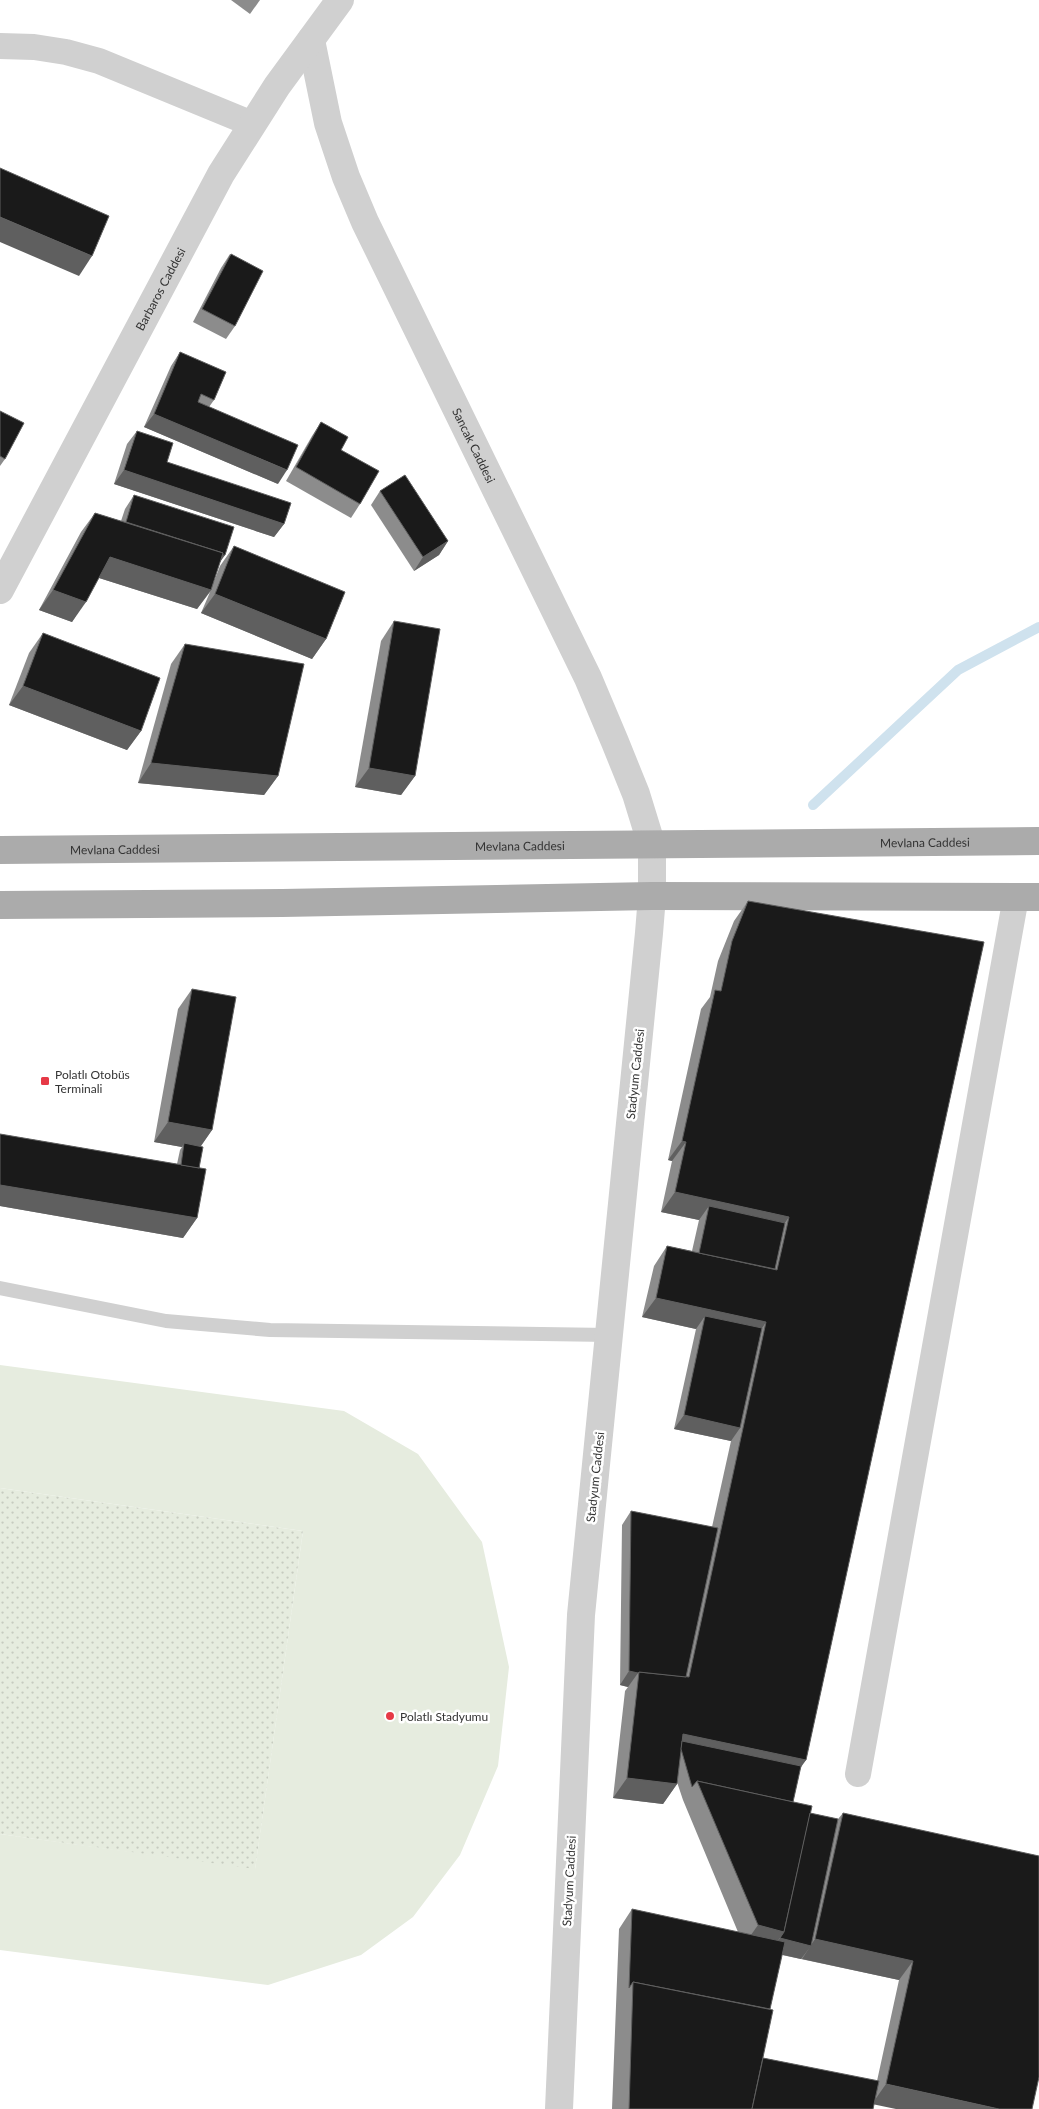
<svg xmlns="http://www.w3.org/2000/svg" width="1039" height="2109" font-family="Lato,sans-serif">
  <defs>
    <pattern id="grass-dots" width="8" height="8" patternUnits="userSpaceOnUse" patternTransform="scale(1.25)"><rect width="8" height="8" fill="#e6ecdf"/><path d="M2 2h.1M6 6h.1" fill="none" stroke="#c6cbc0" stroke-width="1.8" stroke-linecap="round"/></pattern>
  </defs>
  <rect width="100%" height="100%" fill="#fff"/>
  <!-- grass -->
  <path fill="url(#grass-dots)" d="M0 1488 303 1531 255 1870 0 1834Z"/>
  <!-- garden -->
  <path fill="#e6ecdf" d="M0 1365 344 1411 418 1454 482 1542 509 1667 498 1766 460 1855 413 1917 361 1955 268 1985 0 1950V1834L255 1869 303 1531 0 1488Z"/>
  <g fill="none" stroke-linecap="round" stroke-linejoin="round">
    <!-- stream -->
    <path stroke="#cfe2ee" stroke-width="10" d="M813 805 958 670 1039 627"/>
    <!-- service -->
    <path stroke="#d0d0d0" stroke-width="14" d="M0 1288 166 1321 270 1330 609 1335"/>
    <!-- minor -->
    <g stroke="#d0d0d0" stroke-width="26">
      <path d="M0 46 34 47 66 52 99 61 252 124"/>
      <path d="M858 1774 1016 897"/>
    </g>
    <!-- tertiary -->
    <g stroke="#d0d0d0" stroke-width="28">
      <path id="s1" d="M311 40 328 123 346 177 365 222 588 678 615 742 636 794 652 846V896L649 933 581 1615 559 2109"/>
      <path id="s2" d="M0 590 221 174 277 86 340 0"/>
    </g>
    <!-- primary -->
    <g stroke="#ababab" stroke-width="28">
      <path id="s3" d="M0 850 1039 841"/>
      <path d="M0 905 282 903 652 896 1039 897"/>
    </g>
  </g>
  <!-- wall -->
  <g fill="#8c8c8c" fill-rule="evenodd">
    <path d="M231 0H260L250 14Z"/>
    <path d="M230 254 235 326 226 339 193 322 221 268Z"/>
    <path d="M180 352 214 400 209 407 278 484 144 427 171 366Z"/>
    <path d="M0 411 5 459 0 466Z"/>
    <path d="M321 422 341 450 360 504 351 518 286 481 312 436Z"/>
    <path d="M137 431 167 462 284 524 274 537 114 484 127 444Z"/>
    <path d="M380 491 448 541 439 555 414 571 371 505Z"/>
    <path d="M134 495 225 555 219 563 213 584 220 566 234 546 326 639 312 659 201 613 210 592 197 609 99 578 72 622 39 610 81 532 95 513 121 521 125 509Z"/>
    <path d="M394 621 415 776 401 795 355 787 381 641Z"/>
    <path d="M43 633 141 731 127 750 9 705 29 653Z"/>
    <path d="M185 644 278 776 264 795 138 783 171 664Z"/>
    <path d="M748 901 984 942 806 1760 801 1766 793 1802 810 1813 838 1819 843 1813 1039 1856 874 2104 873 2109H612L619 1929 632 1909 738 1932 683 1800 677 1782V1784L663 1804 613 1798 625 1691 628 1687 620 1685 622 1525 631 1511 712 1527 731 1441 674 1429 696 1329 642 1317 654 1266 667 1246 692 1251 699 1220 661 1212 672 1161 668 1160 701 1009 710 997 718 961 734 921ZM782 1955 899 1980 877 2081 763 2058 770 2009Z"/>
    <path d="M192 989 212 1130 201 1146 197 1218 183 1238 0 1206V1134L177 1164 180 1150 182 1147 154 1142 178 1009Z"/>
  </g>
  <!-- shaded-wall -->
  <g fill="#5f5f5f">
    <path d="M0 217 92 256 79 276 0 242Z"/>
    <path d="M154 414 287 470 278 484 144 427Z"/>
    <path d="M124 470 284 524 274 537 114 484Z"/>
    <path d="M116 538 225 555 215 569Z"/>
    <path d="M448 541 439 555 414 571 423 557Z"/>
    <path d="M110 557 211 590 197 609 96 577Z"/>
    <path d="M53 590 86 602 72 622 39 610Z"/>
    <path d="M215 594 326 639 312 659 201 613Z"/>
    <path d="M23 686 141 731 127 750 9 705Z"/>
    <path d="M151 763 278 776 264 795 138 783Z"/>
    <path d="M369 768 415 776 401 795 355 787Z"/>
    <path d="M168 1122 212 1130 198 1150 184 1143 182 1147 154 1142Z"/>
    <path d="M682 1141 686 1142 672 1161 668 1160Z"/>
    <path d="M0 1185 197 1218 183 1238 0 1206Z"/>
    <path d="M675 1192 789 1217 775 1237 709 1206 699 1220 661 1212Z"/>
    <path d="M656 1298 766 1322 753 1342 705 1316 696 1329 642 1317Z"/>
    <path d="M684 1415 740 1428 731 1441 674 1429Z"/>
    <path d="M629 1671 638 1673 628 1687 620 1685Z"/>
    <path d="M683 1734 806 1760 792 1780 678 1740Z"/>
    <path d="M627 1778 677 1784 663 1804 613 1798Z"/>
    <path d="M758 1925 784 1932 770 1952 744 1945Z"/>
    <path d="M780 1938 811 1946 801 1959 770 1952Z"/>
    <path d="M815 1939 913 1961 899 1980 802 1959Z"/>
    <path d="M886 2084 999 2109H896L872 2104Z"/>
  </g>
  <!-- building -->
  <g fill="#1a1a1a" stroke="#5f5f5f">
    <path d="M0 168 109 216 92 256 0 217Z"/>
    <path d="M231 254 263 271 235 326 202 309Z"/>
    <path d="M180 352 226 372 214 400 201 394 198 402 298 445 287 470 154 414Z"/>
    <path d="M0 411 24 423 5 459 0 456Z"/>
    <path d="M321 422 348 437 341 450 379 471 360 504 296 467Z"/>
    <path d="M137 431 173 443 167 462 291 503 284 524 124 470Z"/>
    <path d="M405 475 448 541 423 557 380 491Z"/>
    <path d="M134 495 234 527 225 555H222L223 553 126 522Z"/>
    <path d="M95 513 223 553 211 590 110 557 86 602 53 590Z"/>
    <path d="M234 546 345 592 326 639 215 594Z"/>
    <path d="M394 621 440 629 415 776 369 768Z"/>
    <path d="M43 633 160 678 141 731 23 686Z"/>
    <path d="M185 644 304 664 278 776 151 763Z"/>
    <path d="M748 901 984 942 806 1760 683 1734 677 1784 627 1778 639 1672 689 1677 766 1322 656 1298 667 1246 777 1270 789 1217 675 1192 686 1142 682 1141 715 990 721 991 732 941Z"/>
    <path d="M192 989 236 997 212 1130 168 1122Z"/>
    <path d="M0 1134 206 1169 197 1218 0 1185Z"/>
    <path d="M184 1143 203 1147 199 1168 181 1165Z"/>
    <path d="M709 1206 785 1223 775 1269 699 1253Z"/>
    <path d="M705 1316 762 1328 740 1428 684 1415Z"/>
    <path d="M631 1511 718 1528 686 1677 639 1672 638 1673 629 1671Z"/>
    <path d="M682 1741 801 1766 793 1802 697 1781 692 1787 681 1749Z"/>
    <path d="M697 1781 812 1806 784 1932 758 1925Z"/>
    <path d="M810 1813 838 1819 811 1946 780 1938 784 1932Z"/>
    <path d="M843 1813 1039 1856V2077L1032 2109H999L886 2084 913 1961 815 1939Z"/>
    <path d="M632 1909 785 1942 770 2009 633 1982 629 1988Z"/>
    <path d="M633 1982 773 2010 752 2109H629Z"/>
    <path d="M763 2058 879 2081 873 2109H752Z"/>
  </g>
  <!-- markers -->
  <g fill="#e63946" stroke="#fff" stroke-width="2">
    <rect x="40" y="1076" width="10" height="10" rx="2.5"/>
    <circle cx="390" cy="1716" r="5"/>
  </g>
  <g text-anchor="middle" dominant-baseline="central" stroke-width="5" stroke-linejoin="round" paint-order="stroke">
    <!-- street labels -->
    <g font-size="12" fill="#333" stroke="#fff">
      <text stroke="none"><textPath href="#s2" startOffset="341">Barbaros Caddesi</textPath></text>
      <text stroke="none"><textPath href="#s1" startOffset="439">Sancak Caddesi</textPath></text>
      <text stroke="none"><textPath href="#s3" startOffset="925">Mevlana Caddesi</textPath></text>
      <text stroke="none"><textPath href="#s3" startOffset="520">Mevlana Caddesi</textPath></text>
      <text stroke="none"><textPath href="#s3" startOffset="115">Mevlana Caddesi</textPath></text>
      <text transform="translate(635 1074) rotate(-84)">Stadyum Caddesi</text>
      <text transform="translate(595 1477) rotate(-84)">Stadyum Caddesi</text>
      <text transform="translate(569 1881) rotate(-87)">Stadyum Caddesi</text>
    </g>
    <!-- poi labels -->
    <g font-size="12" fill="#333" stroke="#fff" text-anchor="start">
      <text x="55" y="1074">Polatlı Otobüs<tspan x="55" dy="14">Terminali</tspan></text>
      <text x="400" y="1716">Polatlı Stadyumu</text>
    </g>
  </g>
</svg>
